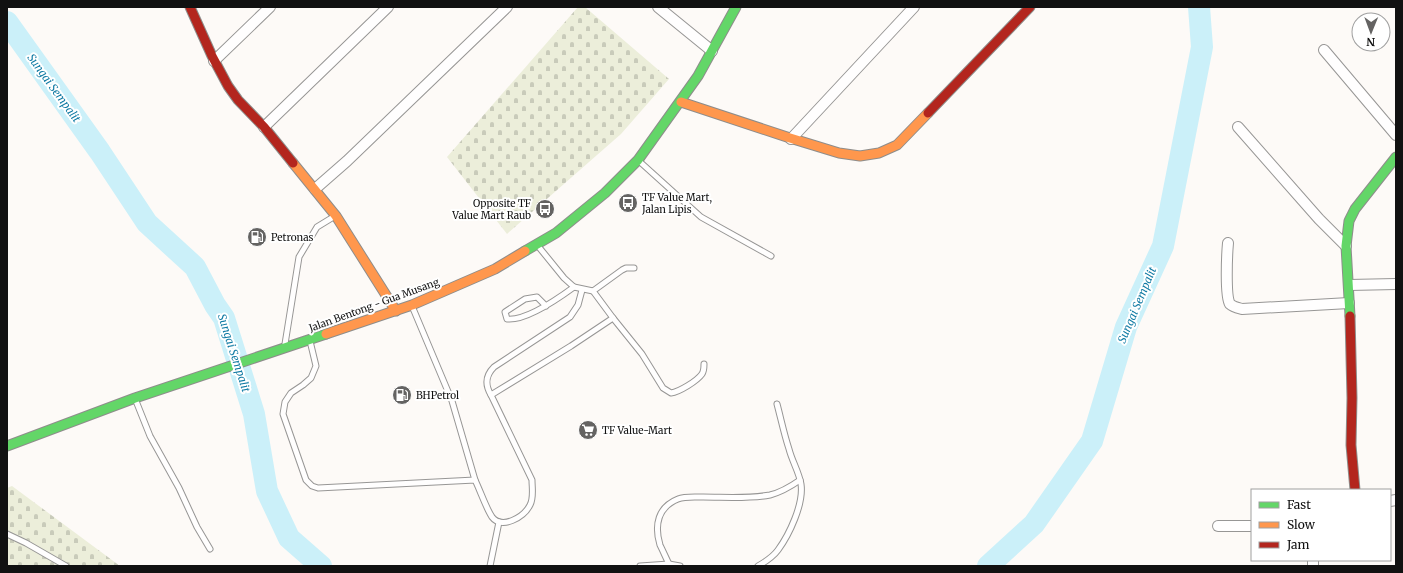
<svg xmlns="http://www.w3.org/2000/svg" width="1403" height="573" font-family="Merriweather,serif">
  <defs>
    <pattern id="cemetery-stones" width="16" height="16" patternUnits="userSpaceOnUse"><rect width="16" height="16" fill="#eceeda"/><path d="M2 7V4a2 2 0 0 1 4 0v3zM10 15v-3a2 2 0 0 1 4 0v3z" fill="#c9cbba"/></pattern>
  </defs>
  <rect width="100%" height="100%" fill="#fdfaf7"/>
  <!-- cemetery -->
  <g fill="url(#cemetery-stones)">
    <path d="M578 7H585L669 79 621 134 507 234 447 157Z"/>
    <path d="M12 486 120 566H7V488Z"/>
  </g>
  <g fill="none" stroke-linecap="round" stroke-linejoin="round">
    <!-- river -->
    <g stroke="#cbf0f9" stroke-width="22">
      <path d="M7 22 100 152 147 223 195 267 215 305 224 318 254 414 267 491 289 538 321 566"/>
      <path d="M988 566 1034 524 1092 441 1126 327 1163 246 1202 47 1199 7"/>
    </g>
    <!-- lane casing -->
    <g stroke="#979695" stroke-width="7">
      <g id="lane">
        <path d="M639 161 701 217 771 256"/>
        <path d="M538 246 564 278 574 287 593 291"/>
        <path d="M634 268H626L622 270 593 291 613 318 642 354 663 388 671 393C679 392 697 381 702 374 704 371 704 368 704 364"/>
        <path d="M412 306 452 401 475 480"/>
        <path d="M546 306 537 297 525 299 505 312 507 319C526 321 559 298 574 287"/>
        <path d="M310 341 316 366 311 378 303 385 291 393 285 402 283 414 306 480 312 486 318 488 475 480C480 490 486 508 492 517 502 530 524 517 530 505 534 498 532 488 532 480L491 395 571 346 613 318"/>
        <path d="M285 344 299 257 317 227 335 216"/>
        <path d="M491 395C485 385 485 376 494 367L570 317 578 305 582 290"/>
        <path d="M136 401 150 436 179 488 197 527 210 549"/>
        <path d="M7 534 26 543 66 566"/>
        <path d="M669 564C666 558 663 551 660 545 654 525 658 507 678 499 685 496 695 497 703 497 725 497 748 499 770 495 782 492 790 487 800 480"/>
        <path d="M490 566 499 522"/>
        <path d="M640 566 669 564 680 566"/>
        <path d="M758 566C765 562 773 557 778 550 789 535 804 504 801 484 799 472 792 461 789 449 784 434 781 419 777 404"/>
      </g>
    </g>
    <!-- street casing -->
    <g stroke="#979695" stroke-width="12">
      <g id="street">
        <path d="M658 7 712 51"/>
        <path d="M1324 50 1396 135"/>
        <path d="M214 61 270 7"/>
        <path d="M264 127 388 7"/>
        <path d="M1238 127 1319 219 1346 246"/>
        <path d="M791 139 914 7"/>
        <path d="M315 189 347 161 507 7"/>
        <path d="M1228 243C1227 254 1225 296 1230 304 1233 307 1238 308 1242 309L1349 303"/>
        <path d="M1349 285 1396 284"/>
        <path d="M1390 501 1396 500"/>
        <path d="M1218 526H1252"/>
        <path d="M1313 566V560"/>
      </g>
    </g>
    <!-- fast casing -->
    <g stroke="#8e8d8b" stroke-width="11">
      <g id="fast">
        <path d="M525 251 556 233 605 193 638 160 698 76 736 7"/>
        <path d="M1350 316 1346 246 1349 221 1355 209 1396 157"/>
        <path d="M7 446 135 398 326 334"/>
      </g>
    </g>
    <!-- slow casing -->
    <g stroke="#8e8d8b" stroke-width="11">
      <g id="slow">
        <path d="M681 102 790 138 839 153 860 156 879 153 897 145 928 113"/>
        <path d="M293 163 336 216 396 311"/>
        <path d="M326 334 412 305 495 269 525 251"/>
      </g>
    </g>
    <!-- jam casing -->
    <g stroke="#8e8d8b" stroke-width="11">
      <g id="jam">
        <path d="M190 7 212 56 228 86 238 100 264 127 293 163"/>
        <path d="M928 113 1030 7"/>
        <path d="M1350 316 1352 398 1351 445 1355 490"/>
      </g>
    </g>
    <!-- lane -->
    <use href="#lane" stroke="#fffefe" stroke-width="5"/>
    <!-- street -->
    <use href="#street" stroke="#fffefe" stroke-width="10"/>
    <!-- fast -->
    <use href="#fast" stroke="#63d668" stroke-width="9"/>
    <!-- slow -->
    <use href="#slow" stroke="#ff974d" stroke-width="9"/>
    <!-- jam -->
    <use href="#jam" stroke="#b3261e" stroke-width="9"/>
  </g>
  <!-- icons -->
  <defs>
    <g id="bus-disc" transform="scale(1)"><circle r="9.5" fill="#646362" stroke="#fff"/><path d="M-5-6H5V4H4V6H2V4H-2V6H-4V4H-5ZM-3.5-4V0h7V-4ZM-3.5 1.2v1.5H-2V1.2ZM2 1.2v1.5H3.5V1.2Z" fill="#fff"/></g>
    <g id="fuel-disc" transform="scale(1)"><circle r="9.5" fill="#646362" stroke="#fff"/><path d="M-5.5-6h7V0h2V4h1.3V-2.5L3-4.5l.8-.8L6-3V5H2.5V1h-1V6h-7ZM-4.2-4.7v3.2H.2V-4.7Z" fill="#fff"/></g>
    <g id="supermarket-disc" transform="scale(1)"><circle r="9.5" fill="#646362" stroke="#fff"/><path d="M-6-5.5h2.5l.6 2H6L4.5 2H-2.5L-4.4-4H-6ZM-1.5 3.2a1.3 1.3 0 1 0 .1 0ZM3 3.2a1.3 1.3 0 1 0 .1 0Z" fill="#fff"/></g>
  </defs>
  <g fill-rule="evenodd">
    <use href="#bus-disc" x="628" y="203"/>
    <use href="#bus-disc" x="545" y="209"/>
    <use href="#fuel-disc" x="257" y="237"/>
    <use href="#fuel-disc" x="402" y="395"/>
    <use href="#supermarket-disc" x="588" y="430"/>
  </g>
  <g text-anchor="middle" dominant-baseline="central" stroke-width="4" stroke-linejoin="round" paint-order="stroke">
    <!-- poi labels -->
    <g font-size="10" fill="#111" stroke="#fff" text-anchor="start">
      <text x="642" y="197">TF Value Mart,<tspan x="642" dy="12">Jalan Lipis</tspan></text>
      <text x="531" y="203" text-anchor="end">Opposite TF<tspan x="531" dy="12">Value Mart Raub</tspan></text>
      <text x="271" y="237">Petronas</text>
      <text x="416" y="395">BHPetrol</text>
      <text x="602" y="430">TF Value-Mart</text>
    </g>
    <!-- street labels -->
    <g font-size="10" fill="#111" stroke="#fff">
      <text transform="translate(374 305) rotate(-20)">Jalan Bentong - Gua Musang</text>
    </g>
    <!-- water labels -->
    <g font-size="11" font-style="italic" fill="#117ba4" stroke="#fff">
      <text transform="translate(54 88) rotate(54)">Sungai Sempalit</text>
      <text transform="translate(1137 305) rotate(-67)">Sungai Sempalit</text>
      <text transform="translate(234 353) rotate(72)">Sungai Sempalit</text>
    </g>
  </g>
  <!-- border -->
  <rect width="1403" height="573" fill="none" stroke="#111111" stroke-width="16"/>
  <!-- legend -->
  <rect x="1251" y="489" width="140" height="72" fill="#ffffff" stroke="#a0a0a0"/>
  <rect x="1259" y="502" width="20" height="6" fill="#63d668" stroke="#a0a0a0"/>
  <text x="1287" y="509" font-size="12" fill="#111111">Fast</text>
  <rect x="1259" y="522" width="20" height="6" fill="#ff974d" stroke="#a0a0a0"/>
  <text x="1287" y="529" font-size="12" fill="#111111">Slow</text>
  <rect x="1259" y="542" width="20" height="6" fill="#b3261e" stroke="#a0a0a0"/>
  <text x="1287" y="549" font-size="12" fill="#111111">Jam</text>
  <!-- north arrow -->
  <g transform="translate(1371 32) rotate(181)"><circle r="19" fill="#ffffff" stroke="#a0a0a0"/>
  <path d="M0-3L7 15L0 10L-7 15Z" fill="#646362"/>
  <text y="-6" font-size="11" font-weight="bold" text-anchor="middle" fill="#111111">N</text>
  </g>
</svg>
